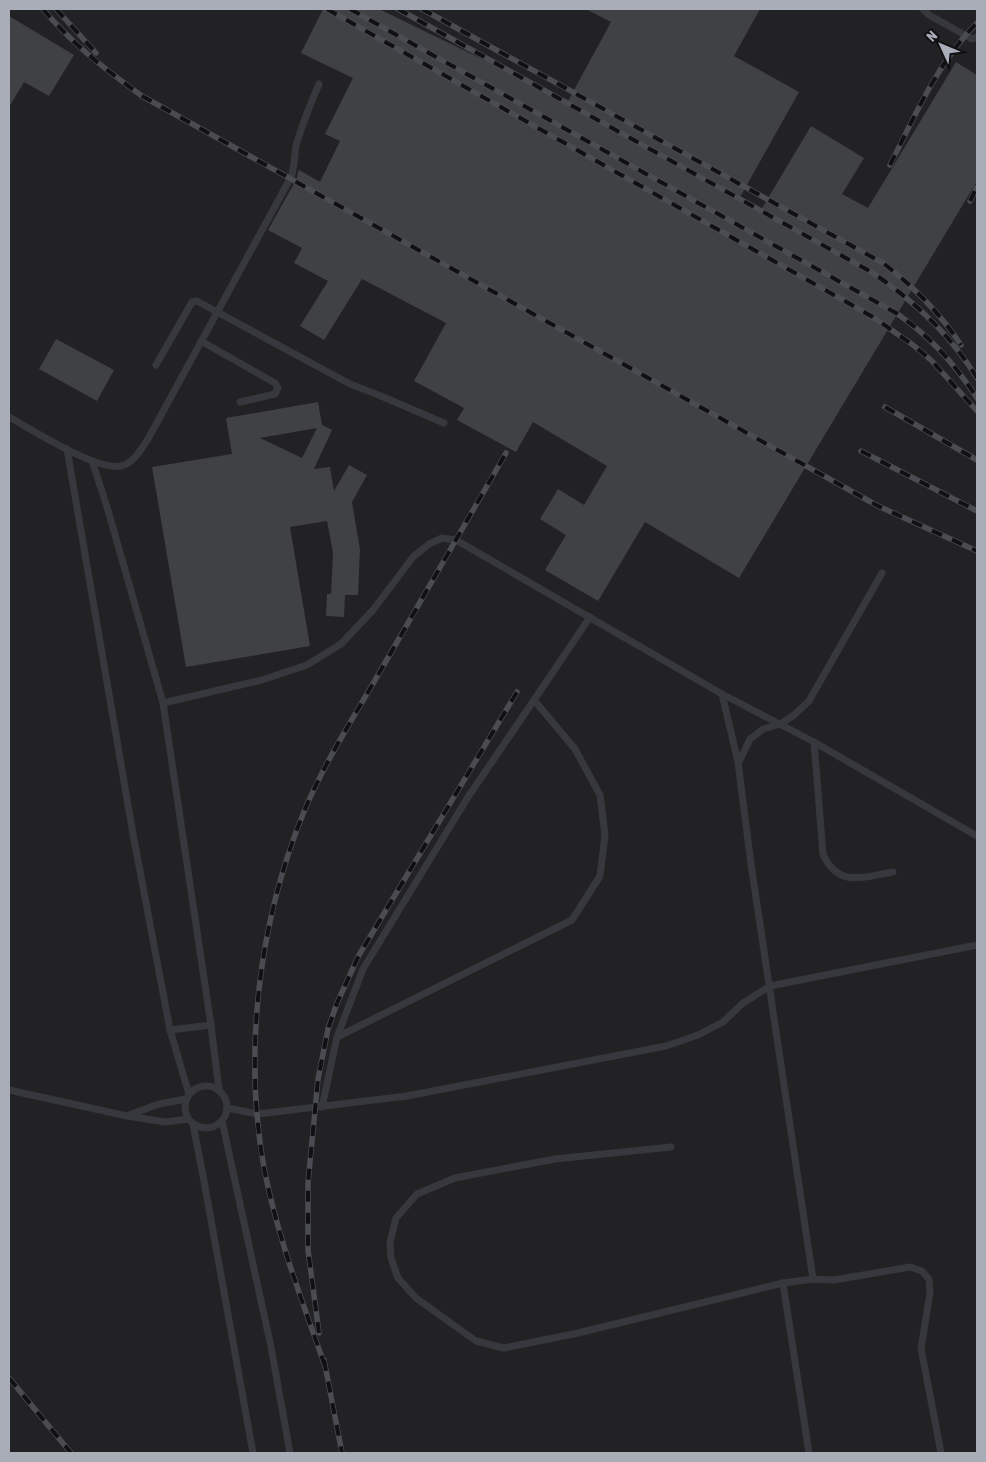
<svg xmlns="http://www.w3.org/2000/svg" width="986" height="1462" font-family="'Asap Condensed',sans-serif">
  <rect width="100%" height="100%" fill="#161618"/>
  <!-- built -->
  <rect fill="#222225" x="9" y="9" width="968" height="1444"/>
  <!-- building -->
  <g fill="#404145" fill-rule="evenodd">
    <path d="M323 9H379L568 101 611 22 586 9H760L734 56 799 92 739 199 761 210 811 126 864 158 842 194 868 208 956 62 977 75V181L739 578 645 522 598 601 545 570 566 535 540 519 558 489 584 505 607 466 533 422 516 452 457 420 464 408 414 381 446 323 362 279 324 340 300 326 328 281 294 263 302 248 268 230 296 180 299 170 320 182 340 141 325 134 353 78 301 53Z"/>
    <path d="M9 16 74 55 49 96 24 82 9 107Z"/>
    <path d="M56 339 114 370 97 401 39 369Z"/>
    <path d="M318 402 322 425 332 430 314 469 330 467 334 491 349 465 367 475 352 502 360 550 358 595H345L344 617 326 616 327 594H331L333 553 327 521 290 527 310 646 186 667 152 467 232 454 226 418ZM317 428 302 458 260 438Z"/>
  </g>
  <g fill="none" stroke-linecap="round" stroke-linejoin="round">
    <!-- service -->
    <g stroke="#37383d" stroke-width="7">
      <path d="M923 9 929 15 972 39 977 37"/>
      <path d="M201 341 275 383 278 388 275 394 240 402"/>
      <path d="M156 365 192 302 197 301 350 384 381 396 444 423"/>
      <path d="M9 417C33 430 96 471 121 466 134 463 141 449 148 439L291 177C295 167 294 157 296 146 302 125 310 105 319 84"/>
      <path d="M67 449 133 834 170 1030 189 1094"/>
      <path d="M92 461 107 507 163 703 211 1025 219 1090"/>
      <path d="M722 694 738 762 751 864 813 1279"/>
      <path d="M163 703 262 680 307 665 341 644 373 610 413 557 429 544 442 538 456 540 722 694 814 742 977 836"/>
      <path d="M814 742 823 854C838 888 863 877 893 872"/>
      <path d="M739 762 750 739 763 729 780 724 794 715 809 701 882 573"/>
      <path d="M170 1030 211 1025"/>
      <path d="M337 1037 572 920 600 876 605 835 600 795 575 749 534 700 590 617"/>
      <circle cx="206" cy="1107" r="21"/>
      <path d="M9 1090 127 1116 165 1122 188 1119"/>
      <path d="M322 1107 337 1037 363 969 468 797 534 700"/>
      <path d="M227 1108 258 1114 407 1096 666 1046 698 1035 723 1022 743 1003 770 986 977 945"/>
      <path d="M129 1115 159 1104 186 1099"/>
      <path d="M222 1121 271 1347 290 1453"/>
      <path d="M193 1124 204 1181 253 1453"/>
      <path d="M671 1147 555 1159 455 1178 417 1194 396 1218 390 1242 391 1258 398 1278 416 1298 476 1341 504 1348 578 1333 783 1283 813 1279 834 1280 910 1267 922 1271 929 1279 930 1293 921 1348 941 1453"/>
      <path d="M783 1283 809 1453"/>
    </g>
    <!-- rail casing -->
    <g stroke="#4a4c52" stroke-width="5.5">
      <g id="rail">
        <path d="M43 9C71 43 106 70 142 96L878 506 977 551"/>
        <path d="M56 9 96 53"/>
        <path d="M327 9 873 317 913 345 932 361 977 411"/>
        <path d="M350 9 896 313C930 336 955 364 977 398"/>
        <path d="M398 9 873 273C914 301 951 335 977 378"/>
        <path d="M422 9 883 263C914 287 940 313 961 345"/>
        <path d="M890 165C915 116 937 63 977 23"/>
        <path d="M970 201 977 187"/>
        <path d="M885 407 977 460"/>
        <path d="M861 451 977 511"/>
        <path d="M319 1333 308 1250V1183L318 1079 328 1029 337 1003 359 955 517 692"/>
        <path d="M324 1360 342 1453"/>
        <path d="M325 1366C302 1301 277 1235 264 1168 243 1051 259 923 303 814 323 765 352 720 378 675 421 601 463 527 506 453"/>
        <path d="M9 1378 71 1453"/>
      </g>
    </g>
    <!-- rail -->
    <use href="#rail" stroke="#111113" stroke-width="4" stroke-dasharray="11" stroke-linecap="butt"/>
  </g>
  <!-- border -->
  <rect width="986" height="1462" fill="none" stroke="#a8adb8" stroke-width="20"/>
  <!-- north arrow -->
  <g transform="translate(941 45) rotate(314)" stroke="#111113" stroke-width="4" paint-order="stroke">
  <path d="M0-4L9 19L0 12L-9 19Z" fill="#a8adb8"/>
  <text y="-8" font-size="14" font-weight="bold" text-anchor="middle" fill="#a8adb8">N</text>
  </g>
</svg>
